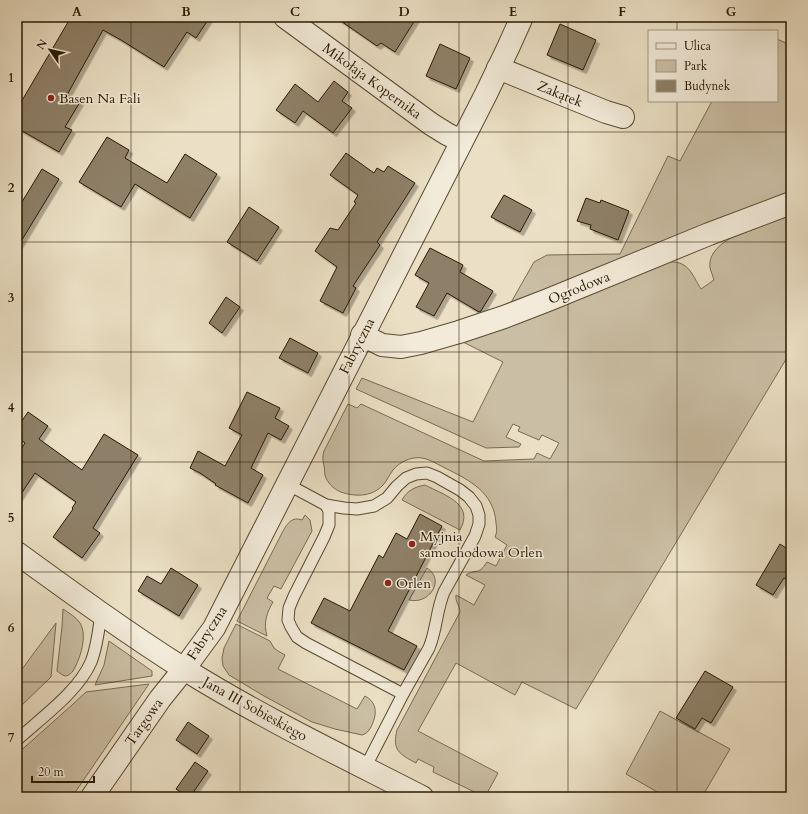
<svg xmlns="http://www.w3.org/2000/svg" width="808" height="814" font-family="Cardo,serif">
  <defs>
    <filter id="shadow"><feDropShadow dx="3.5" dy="3.5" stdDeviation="0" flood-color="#0004"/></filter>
  </defs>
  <rect width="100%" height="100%" fill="#ebe0c5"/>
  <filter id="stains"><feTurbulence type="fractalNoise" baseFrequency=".005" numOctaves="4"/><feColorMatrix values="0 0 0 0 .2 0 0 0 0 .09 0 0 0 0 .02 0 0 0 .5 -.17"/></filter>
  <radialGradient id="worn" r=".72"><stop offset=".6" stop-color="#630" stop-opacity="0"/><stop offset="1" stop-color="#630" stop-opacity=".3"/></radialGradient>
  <!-- green -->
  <g fill="#cabea4" stroke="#7a6b52">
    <path d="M777 39 788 44 791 39V192L651 247 509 306 534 262 547 255 620 254 668 156 680 161 712 101H777Z"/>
    <path d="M791 214V351L576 709 522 682 515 695 456 663 418 731 498 773 485 797 433 772 434 767 418 759 416 763C399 754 392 750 397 730L460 612C460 606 455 602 456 595L474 605 485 585 466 575C477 568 478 576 487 562L496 566 507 545 495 537C497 533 497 528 496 523 494 492 469 480 445 468 435 463 425 456 414 458 406 459 398 464 393 470 389 475 387 481 383 485 373 496 358 497 344 493 336 491 329 485 326 478 324 474 325 470 324 466 323 461 322 457 324 451L348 404 357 408 361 404 484 461 534 459 537 453 550 459 559 443 542 435 539 440 518 431 520 427 513 424 506 437 521 444 519 447 486 448 356 389 362 378 473 422 503 362 461 341 670 262C689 261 692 275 701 289L714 280C713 276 711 272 710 268 708 254 720 244 731 238Z"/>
    <path d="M425 485 429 487C447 496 474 505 460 530L402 500C407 491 414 487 425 485Z"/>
    <path d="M305 515 310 520 312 531 281 589 274 586 267 598 273 602C267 612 263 623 267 636L237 621 283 531C287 524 292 516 302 520Z"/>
    <path d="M427 568C446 580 429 605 409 600Z"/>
    <path d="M63 609C69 613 76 617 80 623 88 636 80 659 73 671 71 673 69 676 65 676 62 675 60 673 57 671L62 627Z"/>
    <path d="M56 623 51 677 21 706 17 703V676Z"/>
    <path d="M236 624 270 641 274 648 278 651 285 655 278 669 357 709 365 696C378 703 377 715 371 727 369 731 366 734 362 735L335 729 312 722 264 696 229 675 223 666 222 658 224 648Z"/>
    <path d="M109 641 152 671V676L95 685 104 665Z"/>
    <path d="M149 684 72 797H17V754L72 705 86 692Z"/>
    <path d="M660 711 730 749 702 797H666L626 774Z"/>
  </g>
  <!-- building -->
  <g fill="#8e8067" stroke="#291801" filter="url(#shadow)">
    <path d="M71 17H210L196 38 187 32 164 67 121 40 103 30 67 95 80 102 65 127 72 130 59 152 17 128V109Z"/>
    <path d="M335 17H417L395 52 381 43 377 46Z"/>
    <path d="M560 24 596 40 583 70 547 55Z"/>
    <path d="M440 44 470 58 456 89 426 76Z"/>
    <path d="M334 81 348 92 342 101 352 108 333 133 303 111 295 123 276 110 295 84 318 102Z"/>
    <path d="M107 137 129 150 125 158 167 183 185 154 217 174 190 218 135 184 121 207 79 182Z"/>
    <path d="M346 153 374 173 377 168 384 172 388 166 415 183 377 242 380 245 353 286 356 288 343 313 320 301 337 267 315 251 330 228 338 230 356 203 354 202 358 195 330 175Z"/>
    <path d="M42 169 59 179 17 248V210Z"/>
    <path d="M504 195 532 210 520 232 491 217Z"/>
    <path d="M586 198 600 203 601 200 629 211 618 240 590 229 591 225 577 221Z"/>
    <path d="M249 207 279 227 257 261 227 242Z"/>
    <path d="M430 248 463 265 460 272 493 291 481 311 479 312 447 293 434 316 416 307 429 283 415 275Z"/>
    <path d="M226 297 240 307 222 333 209 323Z"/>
    <path d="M290 338 318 353 308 373 279 358Z"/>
    <path d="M247 392 280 408 275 418 289 426 281 440 268 433 251 468 263 475 248 503 215 485 216 484 200 473 190 468 198 451 225 466 242 435 229 428Z"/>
    <path d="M28 412 48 426 39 439 82 470 104 434 138 455 93 528 100 533 82 558 53 537 73 509 72 508 76 502 35 473 17 500V455L25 443 17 437V428Z"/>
    <path d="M420 514 442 526 388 631 417 646 404 670 311 623 324 598 350 611 379 555 383 558 396 533 407 539Z"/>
    <path d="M780 544 791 551V582L784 578 773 595 756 585Z"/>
    <path d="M171 568 198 585 179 616 138 591 147 576 161 584Z"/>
    <path d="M705 671 733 687 711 723 702 718 695 729 676 718Z"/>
    <path d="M188 722 209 736 197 754 176 740Z"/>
    <path d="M195 762 208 771 190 797H188L176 789Z"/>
  </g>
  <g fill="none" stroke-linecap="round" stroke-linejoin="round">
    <!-- service casing -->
    <g stroke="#5a4a32" stroke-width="13">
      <g id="service">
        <path d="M287 484 326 505 344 508 357 509 374 506 387 498 397 486 406 478 416 474 427 473 437 477 460 490 469 497 476 506 479 515V524L475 536 444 592C436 611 437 629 429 648L403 694 365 768"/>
        <path d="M326 505 329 511V525L324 537 294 596 289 608 288 620 291 627 297 637 306 643 403 694"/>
        <path d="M17 740C41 718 78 692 91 662 97 647 99 629 101 613"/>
      </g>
    </g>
    <!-- minor casing -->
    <g stroke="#5a4a32" stroke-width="24">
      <g id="minor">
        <path d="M285 17 431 124 447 134 461 141"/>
        <path d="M498 68 606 112 623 117"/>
        <path d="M362 335 382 345 401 347 421 343 459 332 504 317 548 300 709 234 791 203"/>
        <path d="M92 797 160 699 184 669"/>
      </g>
    </g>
    <!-- tertiary casing -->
    <g stroke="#5a4a32" stroke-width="24">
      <g id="tertiary">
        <path d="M17 553C72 593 127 633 184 669 261 717 342 756 422 797"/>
        <path d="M184 669 214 628 486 94 508 48 522 17"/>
      </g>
    </g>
    <!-- service -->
    <use href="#service" stroke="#f2ebd9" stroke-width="11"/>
    <!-- minor -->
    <use href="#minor" stroke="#f2ebd9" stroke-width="22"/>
    <!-- tertiary -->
    <use href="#tertiary" stroke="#f2ebd9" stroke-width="22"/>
  </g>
  <!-- grid -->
  <path fill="none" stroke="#291801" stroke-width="1" stroke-opacity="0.55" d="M131 17V797M240 17V797M349 17V797M459 17V797M568 17V797M677 17V31M677 101V797M17 132H791M17 242H791M17 352H791M17 462H791M17 572H791M17 682H791"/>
  <!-- markers -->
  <g fill="#8f2418" stroke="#f2ebd9" stroke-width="1.5">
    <circle cx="51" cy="98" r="4"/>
    <circle cx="412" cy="544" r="4"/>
    <circle cx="388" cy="583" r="4"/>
  </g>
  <g text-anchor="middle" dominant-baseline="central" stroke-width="3" stroke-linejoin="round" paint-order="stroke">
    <!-- street labels -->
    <g font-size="14" fill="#291801" stroke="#f2ebd9">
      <text transform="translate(372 81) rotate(36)">Mikołaja Kopernika</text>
      <text transform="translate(560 94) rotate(22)">Zakątek</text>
      <text transform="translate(579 288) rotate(-22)">Ogrodowa</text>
      <text transform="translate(357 346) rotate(-63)">Fabryczna</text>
      <text transform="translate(207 633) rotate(-57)">Fabryczna</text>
      <text transform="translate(255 709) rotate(29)">Jana III Sobieskiego</text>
      <text transform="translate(144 722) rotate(-55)">Targowa</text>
    </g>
    <!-- poi labels -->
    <g font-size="14" fill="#291801" stroke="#f2ebd9" text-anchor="start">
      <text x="59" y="98">Basen Na Fali</text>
      <text x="420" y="536">Myjnia<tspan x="420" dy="16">samochodowa Orlen</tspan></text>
      <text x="396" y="583">Orlen</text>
    </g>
  </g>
  <!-- margin -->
  <rect width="808" height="814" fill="none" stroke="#ebe0c5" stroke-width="44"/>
  <!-- legend -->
  <rect x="648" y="30" width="130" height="72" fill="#f2ebd9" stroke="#a29783"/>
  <rect x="656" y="43" width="20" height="6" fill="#f2ebd9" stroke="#a29783"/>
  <text x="684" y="50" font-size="12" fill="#291801">Ulica</text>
  <rect x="656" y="60" width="20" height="12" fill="#cabea4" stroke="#a29783"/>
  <text x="684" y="70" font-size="12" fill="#291801">Park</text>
  <rect x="656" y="80" width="20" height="12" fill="#8e8067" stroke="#a29783"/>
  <text x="684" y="90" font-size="12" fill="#291801">Budynek</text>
  <!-- north arrow -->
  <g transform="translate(50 50) rotate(304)" stroke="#f2ebd9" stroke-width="3" paint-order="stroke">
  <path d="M0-3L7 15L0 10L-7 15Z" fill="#291801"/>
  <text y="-6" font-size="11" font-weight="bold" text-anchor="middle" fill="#291801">N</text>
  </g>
  <!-- scale -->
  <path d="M32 776v6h62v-6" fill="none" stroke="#291801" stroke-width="2"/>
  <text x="38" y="776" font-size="12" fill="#291801" stroke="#f2ebd9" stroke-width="3" paint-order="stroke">20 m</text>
  <rect x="22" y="22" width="764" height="770" fill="none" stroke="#291801" stroke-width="1.5"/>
  <g font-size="13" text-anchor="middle" font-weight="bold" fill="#291801">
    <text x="77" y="16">A</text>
    <text x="186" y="16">B</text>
    <text x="295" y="16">C</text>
    <text x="404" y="16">D</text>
    <text x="513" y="16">E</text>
    <text x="622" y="16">F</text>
    <text x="731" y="16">G</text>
    <text x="11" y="82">1</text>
    <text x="11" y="192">2</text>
    <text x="11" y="302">3</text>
    <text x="11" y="412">4</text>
    <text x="11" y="522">5</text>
    <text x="11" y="632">6</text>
    <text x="11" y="742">7</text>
  </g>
  <rect width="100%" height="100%" filter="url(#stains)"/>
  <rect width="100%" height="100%" fill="url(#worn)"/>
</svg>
